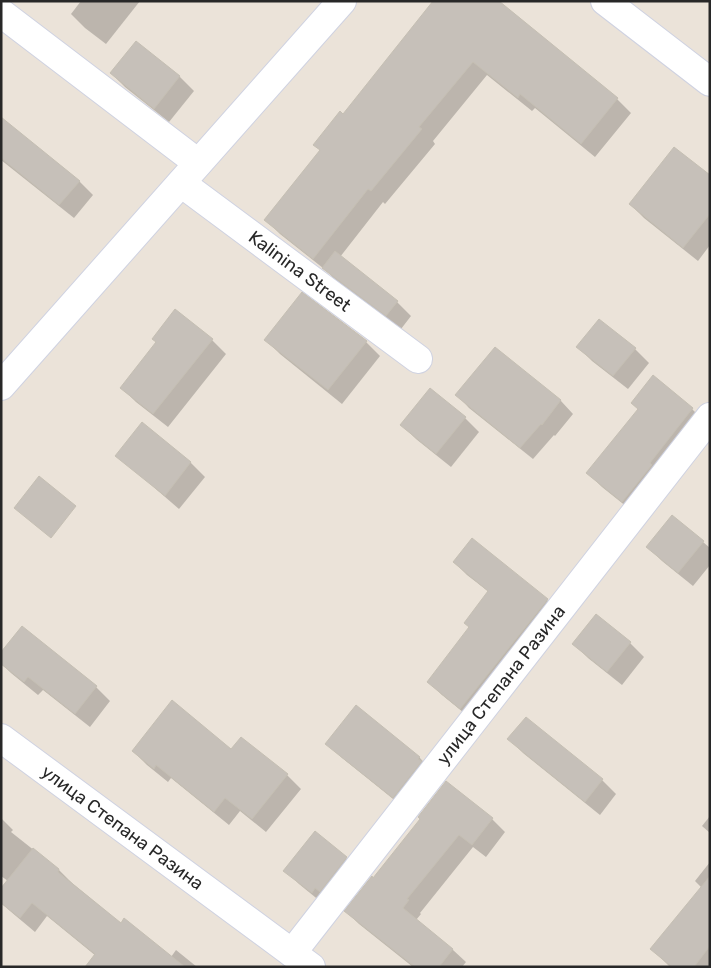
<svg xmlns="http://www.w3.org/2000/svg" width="711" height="968" font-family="Rubik,sans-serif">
  <rect width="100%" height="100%" fill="#ebe3d9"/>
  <!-- shadow -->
  <g fill="#0003">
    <path d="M81 1H140L106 44 85 28 71 14Z"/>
    <path d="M435 1 617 99 631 113 595 157 535 108 532 111 487 75 433 141 435 144 385 204 383 202 340 257 397 302 411 316 401 329 337 282 328 272 280 234 266 220 321 151 344 116Z"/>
    <path d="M136 42 180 77 194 91 169 122 125 87 111 73Z"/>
    <path d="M1 119 79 181 93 195 74 218 1 160Z"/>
    <path d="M710 176V245L698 261 644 218 630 204Z"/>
    <path d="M175 311 212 340 226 354 168 427 136 402 122 388 158 342Z"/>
    <path d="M266 340 366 342 380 356 342 404 280 354Z"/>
    <path d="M578 347 635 349 649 363 628 389 592 361Z"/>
    <path d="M495 348 561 401 573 414 555 436 554 435 533 459 469 408 457 395Z"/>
    <path d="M653 377 692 409 706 423 637 515 602 487 588 473 639 410Z"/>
    <path d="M430 390 465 418 479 432 451 467 416 439 402 425Z"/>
    <path d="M142 424 191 463 205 477 179 509 157 490 143 476Z"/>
    <path d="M473 540 547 600 560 613 474 721 442 695 429 682 470 628 489 592 467 575 454 562Z"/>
    <path d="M703 542 710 548V565L693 586 662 561 648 547Z"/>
    <path d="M596 616 630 643 644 657 622 685 588 658 574 644Z"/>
    <path d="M22 628 96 687 110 701 90 727 43 690 38 695 11 673 1 663Z"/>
    <path d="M526 719 602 780 616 794 600 815 523 753 509 739Z"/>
    <path d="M327 743 419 757 433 772 408 811 341 757Z"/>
    <path d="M231 750 287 775 301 789 266 832 240 811 229 825 171 778 168 782 147 765 133 751Z"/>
    <path d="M446 783 492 819 505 832 486 857 473 847 420 913 421 914 416 920 453 950 466 962 462 967H413L359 924 346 911 373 879 422 819Z"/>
    <path d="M710 816V833L702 826Z"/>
    <path d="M1 818 13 830 11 832 59 870 73 884 121 924 171 957 176 950 197 967H87L96 956 47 916 35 932 10 911 1 903 8 881 1 876Z"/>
    <path d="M346 858 360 872 326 906 299 884 285 870Z"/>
    <path d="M710 862V967H670L652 949 702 888 695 881Z"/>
  </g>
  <!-- building -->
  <g fill="#c6c0b9" stroke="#c5bfb3">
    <path d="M433 1H499L618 98 581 144 520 94 518 98 473 62 419 127 422 129 371 191 368 189 313 259 264 220 320 150 313 145 340 111 343 114Z"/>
    <path d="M136 41 180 76 154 109 110 73Z"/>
    <path d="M1 117 80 181 59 205 1 158Z"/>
    <path d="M674 147 710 175V214L683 248 629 204Z"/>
    <path d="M335 251 398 301 386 316 322 268Z"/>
    <path d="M302 292 367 341 328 390 264 340Z"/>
    <path d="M175 309 213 339 153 414 120 388 156 342 152 339Z"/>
    <path d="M599 319 636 348 613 376 576 347Z"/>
    <path d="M495 347 561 400 542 425 541 424 520 448 455 395Z"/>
    <path d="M653 375 693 408 650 463 652 465 622 502 586 473 638 409 631 403Z"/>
    <path d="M430 388 466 417 436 454 400 425Z"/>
    <path d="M142 422 191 462 165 496 115 456Z"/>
    <path d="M39 476 76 506 51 538 14 508Z"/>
    <path d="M672 515 704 541 678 573 646 547Z"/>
    <path d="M472 538 548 599 460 709 427 682 469 627 464 623 488 591 453 562Z"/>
    <path d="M596 614 631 642 607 672 572 644Z"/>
    <path d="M22 626 97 686 75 714 28 677 24 682 1 664V652Z"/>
    <path d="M172 700 231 749 241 737 288 774 252 819 225 798 214 812 156 765 154 769 132 751Z"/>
    <path d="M356 705 420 757 418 759 422 761 393 798 325 744Z"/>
    <path d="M526 717 603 779 585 802 507 739Z"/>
    <path d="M446 781 493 818 472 845 459 835 407 899 409 900 403 908 453 949 439 967H415L344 911 372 876 373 878 420 819 418 817Z"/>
    <path d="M315 831 347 857 320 892 315 888 312 893 283 871Z"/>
    <path d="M33 848 59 869 58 872 121 923 124 918 185 967H85L95 954 32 903 20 918 1 903V888Z"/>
    <path d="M710 876V946L694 967H672L650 949Z"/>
  </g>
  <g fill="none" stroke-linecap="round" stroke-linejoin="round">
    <!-- minor casing -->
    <g stroke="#cfd2e1" stroke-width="30">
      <g id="minor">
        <path d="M605 1 710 82"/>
        <path d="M1 13 198 163"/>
        <path id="s1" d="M181 183 418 359"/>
        <path d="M1 386 342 1"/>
        <path id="s2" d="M1 738 311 967"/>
        <path id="s3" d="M292 953 710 417"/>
      </g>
    </g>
    <!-- minor -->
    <use href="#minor" stroke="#fff" stroke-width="28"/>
  </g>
  <g text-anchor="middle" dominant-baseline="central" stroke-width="4" stroke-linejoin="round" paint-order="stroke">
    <!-- street labels -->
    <g font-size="18" fill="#282828" stroke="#fff">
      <text stroke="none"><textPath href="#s1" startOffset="148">Kalinina Street</textPath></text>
      <text stroke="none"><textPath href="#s3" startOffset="340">улица Степана Разина</textPath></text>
      <text stroke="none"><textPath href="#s2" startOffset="151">улица Степана Разина</textPath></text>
    </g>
  </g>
  <!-- border -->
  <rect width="711" height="968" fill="none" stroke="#282828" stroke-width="5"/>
</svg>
